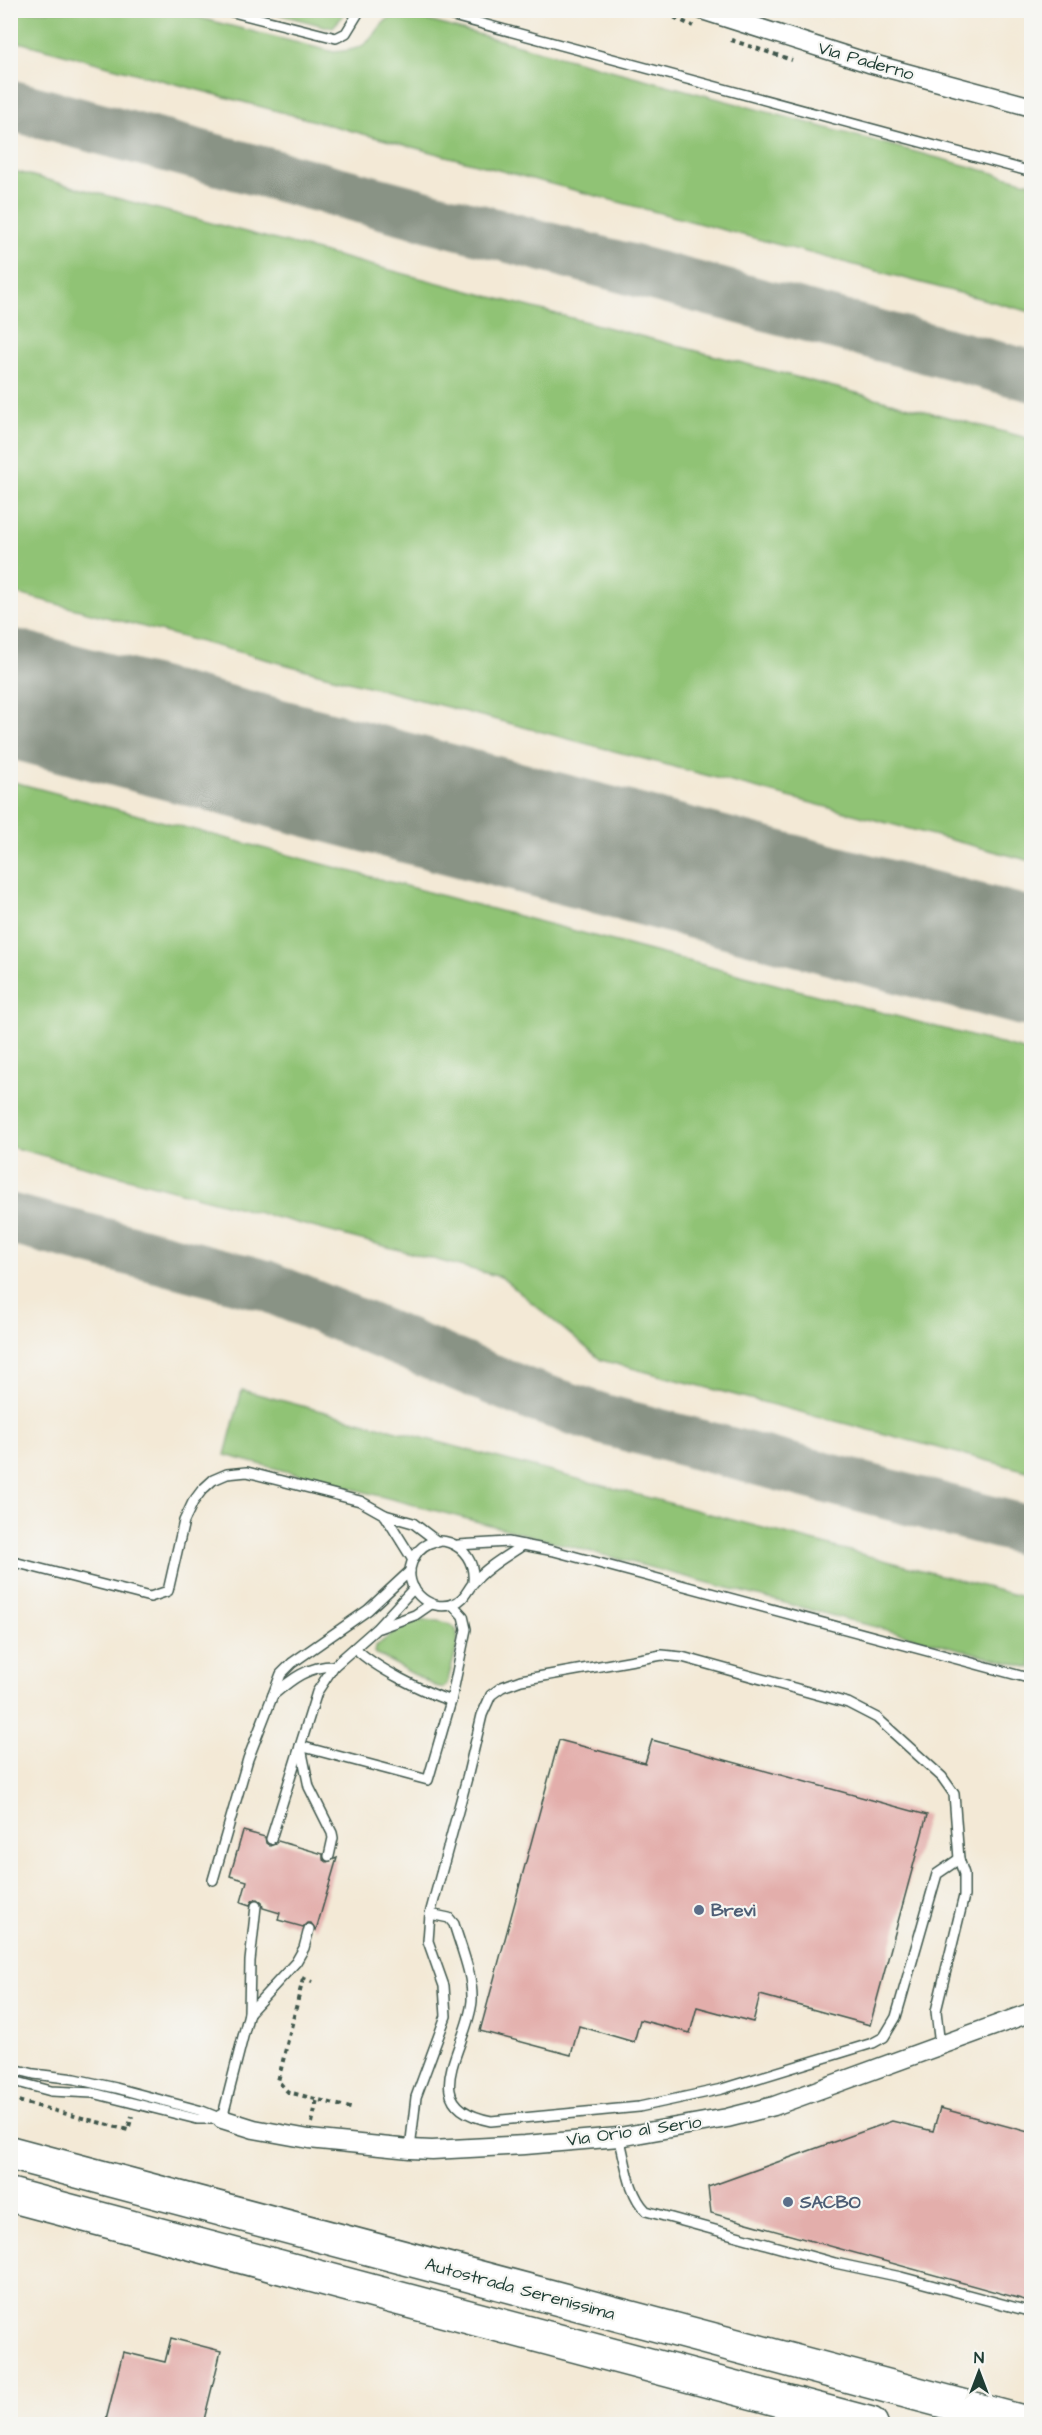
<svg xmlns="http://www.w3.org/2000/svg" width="1042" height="2435" font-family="'Architects Daughter',sans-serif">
  <rect width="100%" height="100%" fill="#f6f6f2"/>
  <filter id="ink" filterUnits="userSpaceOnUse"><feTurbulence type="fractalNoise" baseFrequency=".0167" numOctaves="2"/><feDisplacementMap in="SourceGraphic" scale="12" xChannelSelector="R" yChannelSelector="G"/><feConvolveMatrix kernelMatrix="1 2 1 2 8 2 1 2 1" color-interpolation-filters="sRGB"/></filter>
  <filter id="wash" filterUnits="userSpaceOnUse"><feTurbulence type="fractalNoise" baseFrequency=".008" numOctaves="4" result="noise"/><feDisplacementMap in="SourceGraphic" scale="24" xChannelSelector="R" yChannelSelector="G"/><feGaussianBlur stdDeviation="1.35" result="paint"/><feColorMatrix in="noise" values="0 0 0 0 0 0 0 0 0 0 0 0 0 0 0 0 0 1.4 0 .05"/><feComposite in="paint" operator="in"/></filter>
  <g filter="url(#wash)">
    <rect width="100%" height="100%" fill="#f3e9d6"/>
    <!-- green -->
    <g fill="#90c374" stroke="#588054" stroke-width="1.5">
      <path d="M10 11H172L334 52C344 51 358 50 366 43 382 30 379 18 403 14L1031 183V312L11 40Z"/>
      <path d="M266 11H343V16L332 28Z"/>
      <path d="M10 170 1031 439V861L11 592Z"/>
      <path d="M10 781 1031 1052V1472L601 1360 501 1277 11 1147Z"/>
      <path d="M242 1390 1031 1599V1668L225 1455Z"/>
      <path d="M414 1621C476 1616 457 1641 447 1684L443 1688 435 1686 375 1653 376 1646 403 1626Z"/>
    </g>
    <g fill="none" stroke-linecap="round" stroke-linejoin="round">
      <!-- taxiway -->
      <g stroke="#899385" stroke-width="51">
        <path d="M10 105 1032 376"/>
        <path d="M10 1219 264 1285 527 1394 605 1420 1032 1532"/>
      </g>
      <!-- runway -->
      <path stroke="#899385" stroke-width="128" d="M10 693 1032 963"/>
    </g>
    <g id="blocks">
      <!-- building -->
      <g fill="#e3aeab">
        <path d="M559 1740 645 1763 652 1740 927 1815 870 2025 760 1995 753 2022 697 2007 690 2033 640 2020 634 2042 579 2026 571 2055 480 2031Z"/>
        <path d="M243 1831 265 1837 266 1843 270 1846 275 1844 278 1841 323 1854V1859L327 1862 337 1858 316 1930 311 1923H307L303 1927 278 1920 280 1913 263 1908 262 1903 257 1899 253 1900 250 1905 241 1902 247 1881 230 1876Z"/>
        <path d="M940 2108 1032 2133V2302L711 2213 708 2187 892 2121 933 2131Z"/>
        <path d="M171 2338 221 2351 203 2424H105L123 2352 165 2362Z"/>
      </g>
    </g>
  </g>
  <g filter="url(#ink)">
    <use href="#blocks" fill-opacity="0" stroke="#3f574c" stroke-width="1.5"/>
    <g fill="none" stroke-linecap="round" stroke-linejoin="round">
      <!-- lane casing -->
      <g stroke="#3f574c" stroke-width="12">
        <g id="lane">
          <path d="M225 10 336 38 346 33 360 10"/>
          <path d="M431 10 1032 172"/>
          <path d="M385 1515 413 1560"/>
          <path d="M458 1545 508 1542 554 1551 1032 1679"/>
          <path d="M10 1561 150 1597 168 1591 184 1521 193 1502 202 1490 213 1480 227 1474 247 1472 360 1501 385 1515 413 1523 438 1542"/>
          <path d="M473 1582C477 1542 427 1524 412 1562 402 1587 428 1613 453 1604 466 1599 467 1589 475 1581 488 1566 507 1556 523 1545"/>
          <path d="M379 1628 415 1615 431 1604"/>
          <path d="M355 1648C375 1668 424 1692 451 1701"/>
          <path d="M273 1695C292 1679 308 1666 334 1666"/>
          <path d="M300 1746 428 1780 451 1701 466 1629 463 1616 452 1604"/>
          <path d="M301 1748 309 1787 332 1833 333 1838 329 1856"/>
          <path d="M271 1839 317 1692 334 1666 376 1629 414 1588"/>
          <path d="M213 1880 248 1759 281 1674 292 1663 368 1610 410 1571"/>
          <path d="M430 1914 449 1918 454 1924C461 1948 473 1975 472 2001 468 2047 413 2106 491 2121L639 2107 722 2089 873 2043 884 2037 896 2017 937 1874 959 1859"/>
          <path d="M249 2013 296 1962 304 1948 309 1929"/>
          <path d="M10 2068 34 2074 75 2079 116 2088 202 2111 222 2119"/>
          <path d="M10 2080 51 2091 93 2093 197 2119H214"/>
          <path d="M222 2119 249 2013 250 1961 256 1906"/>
          <path d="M619 2137C626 2161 628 2193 646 2211L835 2263 901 2277 1032 2312"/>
          <path d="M410 2149 416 2097 446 2016 444 1986 428 1941 430 1914 467 1778 482 1715 491 1695 502 1687 521 1680 662 1655 682 1657 848 1703 877 1718 942 1777 954 1794 959 1859 964 1874V1896L936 2011 940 2046"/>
        </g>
      </g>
      <!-- street casing -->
      <g stroke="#3f574c" stroke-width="21">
        <g id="street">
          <path d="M702 10 869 63 1032 107"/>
          <path d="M222 2119 254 2129 309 2139 410 2149 432 2150 525 2145 619 2137 727 2118 774 2106 1032 2012"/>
        </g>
      </g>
      <!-- highway casing -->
      <g stroke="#3f574c" stroke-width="36">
        <g id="highway">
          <path d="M10 2153 1030 2424"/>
          <path d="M10 2195 871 2424"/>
        </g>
      </g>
      <!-- path -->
      <g stroke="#3f574c" stroke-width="4" stroke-dasharray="4.5 4.5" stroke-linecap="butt">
        <path d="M658 10 693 26"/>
        <path d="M731 40 792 60"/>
        <path d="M302 1978 312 1982"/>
        <path d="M303 1979 278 2081 288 2092 354 2109"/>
        <path d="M10 2099 128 2130 132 2116"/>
        <path d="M312 2123 317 2099"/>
      </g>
      <!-- lane -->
      <use href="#lane" stroke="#fff" stroke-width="9"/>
      <!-- street -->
      <use href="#street" stroke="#fff" stroke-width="18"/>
      <!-- highway -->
      <use href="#highway" stroke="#fff" stroke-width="33"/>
    </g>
  </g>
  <!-- markers -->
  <g fill="#5c6f8a" stroke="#f6f6f2" stroke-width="2">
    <circle cx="699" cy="1910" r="6"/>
    <circle cx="788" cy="2202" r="6"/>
  </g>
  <g text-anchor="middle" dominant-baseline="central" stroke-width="4.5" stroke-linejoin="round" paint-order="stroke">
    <!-- street labels -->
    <g font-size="18" fill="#1f3d34" stroke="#f6f6f2">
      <text transform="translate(866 61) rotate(16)">Via Paderno</text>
      <text transform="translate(634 2131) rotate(-8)">Via Orio al Serio</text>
      <text transform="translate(520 2289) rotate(15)">Autostrada Serenissima</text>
    </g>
    <!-- service labels -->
    <g font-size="18" font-weight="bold" fill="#4e5e75" stroke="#f6f6f2" text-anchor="start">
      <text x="711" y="1910">Brevi</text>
      <text x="800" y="2202">SACBO</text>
    </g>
  </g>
  <!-- margin -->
  <rect width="1042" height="2435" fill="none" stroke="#f6f6f2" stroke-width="36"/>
  <!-- north arrow -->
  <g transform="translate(979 2372)" stroke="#f6f6f2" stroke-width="4.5" paint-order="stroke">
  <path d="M0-4.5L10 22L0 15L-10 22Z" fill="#1f3d34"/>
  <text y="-9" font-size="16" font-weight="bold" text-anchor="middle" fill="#1f3d34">N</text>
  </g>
</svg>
